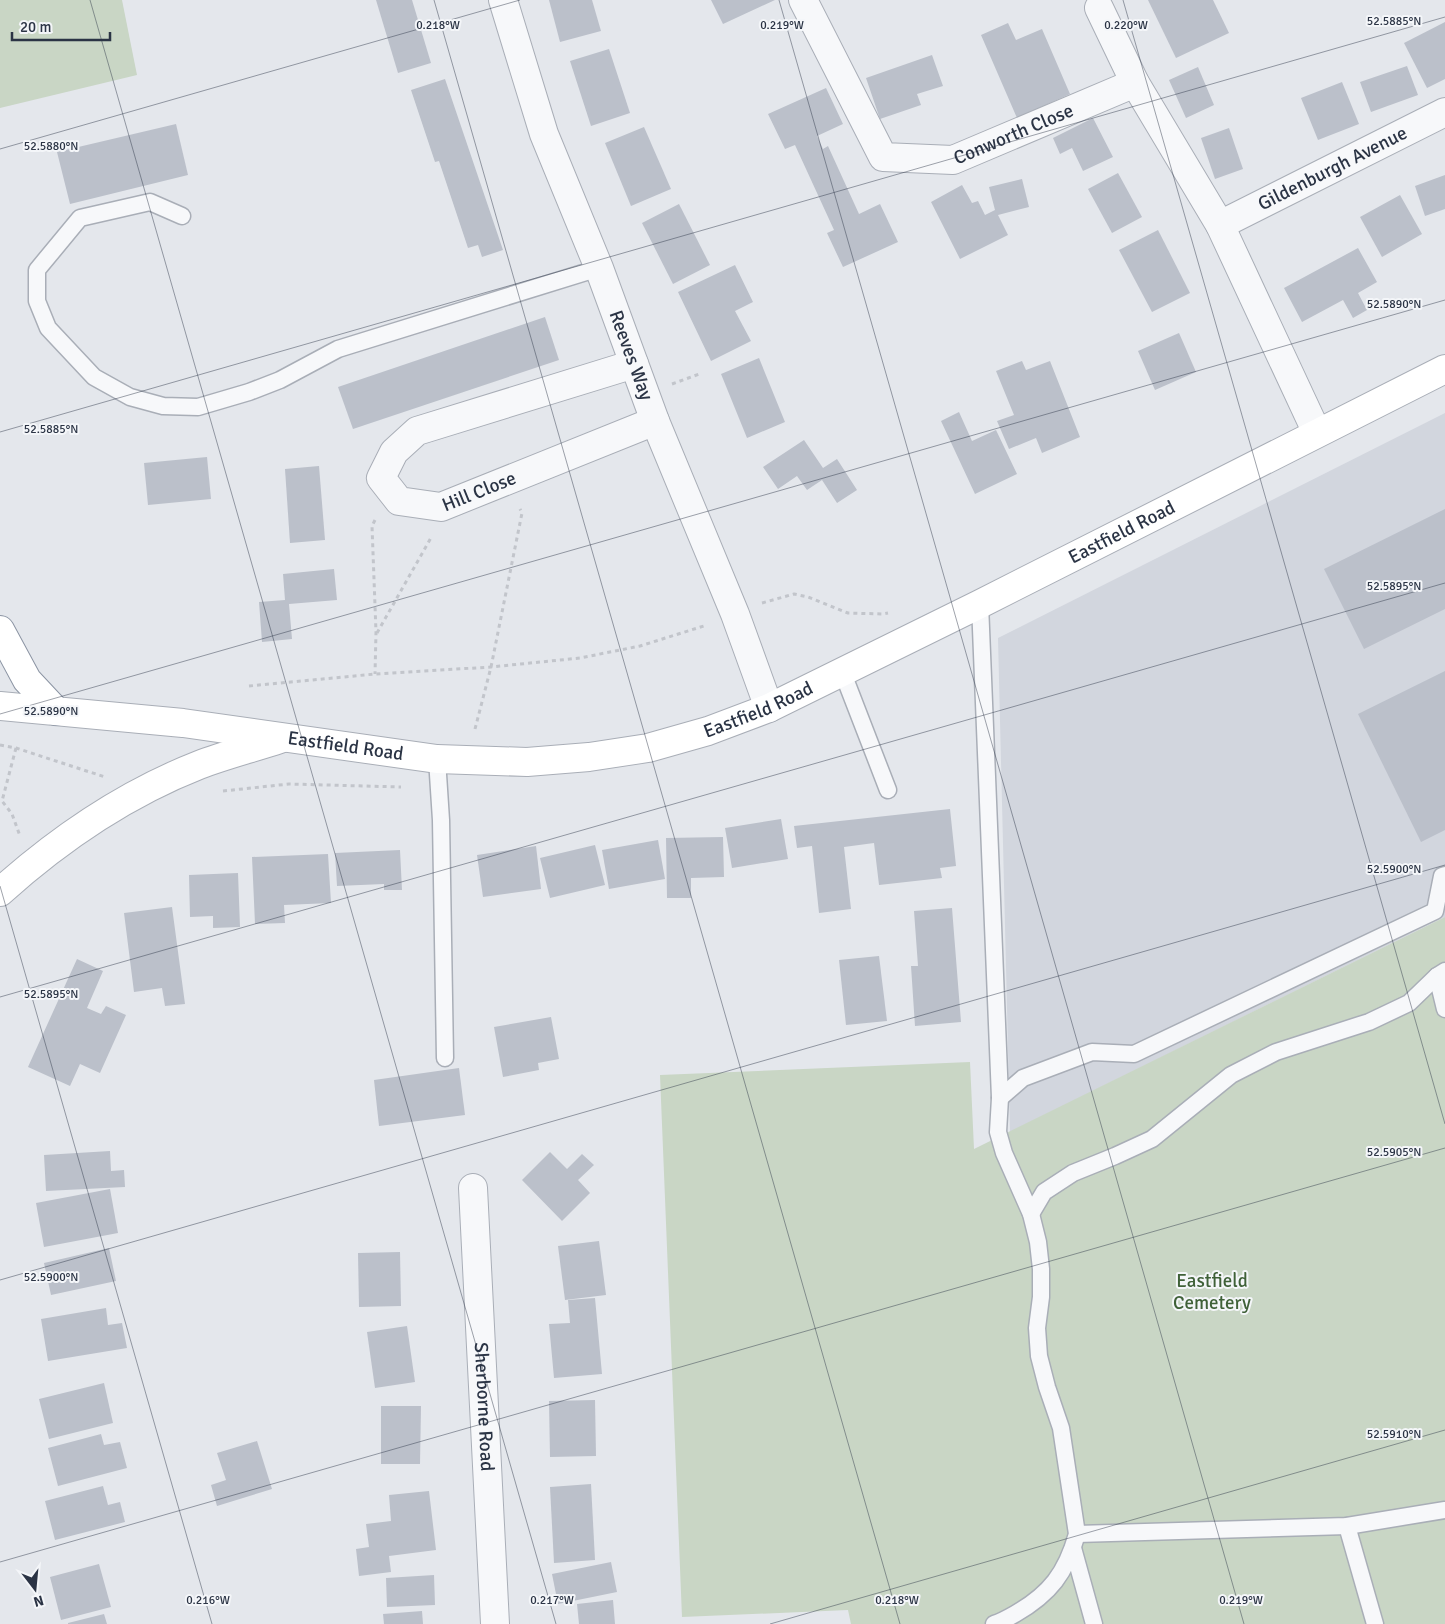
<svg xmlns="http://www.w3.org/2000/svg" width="1445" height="1624" font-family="Signika,sans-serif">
  <rect width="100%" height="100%" fill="#e4e7ec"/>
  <!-- built -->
  <path fill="#d2d6de" d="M1445 413V917L1010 1132 998 638Z"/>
  <!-- green -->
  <g fill="#c9d6c5">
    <path d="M0 0H122L137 75 0 108Z"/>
    <path d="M1445 917V1624H851L848 1610 682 1617 660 1075 970 1062 974 1149Z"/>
  </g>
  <!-- building -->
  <g fill="#bbc0ca">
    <path d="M376 0H412L431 63 398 73Z"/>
    <path d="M549 0H592L601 31 560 42Z"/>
    <path d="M711 0H775L723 24Z"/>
    <path d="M1148 0H1213L1229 33 1176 58Z"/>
    <path d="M1445 22V79L1427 88 1404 43Z"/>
    <path d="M1008 23 1016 40 1042 29 1070 94 1017 118 981 35Z"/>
    <path d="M609 49 630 113 591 126 570 61Z"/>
    <path d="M932 55 943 86 917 94 921 105 880 119 866 78Z"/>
    <path d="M1407 66 1418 95 1371 112 1360 82Z"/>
    <path d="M1198 67 1214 105 1186 118 1169 80Z"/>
    <path d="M445 79 503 250 482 257 478 245 468 248 439 161 435 162 411 90Z"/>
    <path d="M1342 82 1359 124 1318 140 1301 98Z"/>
    <path d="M826 88 843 124 817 136 823 149 828 146 859 214 880 204 898 242 843 267 827 233 834 230 795 145 785 149 768 114Z"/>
    <path d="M1093 118 1113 157 1083 171 1072 148 1060 154 1053 138Z"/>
    <path d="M176 124 188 175 70 204 57 152Z"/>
    <path d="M644 127 671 189 631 206 605 143Z"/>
    <path d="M1229 128 1243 169 1215 179 1201 138Z"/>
    <path d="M1118 173 1142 217 1112 233 1088 189Z"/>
    <path d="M1445 175V209L1425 216 1415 186Z"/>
    <path d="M1022 179 1029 207 998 215 1008 235 960 259 931 202 962 185 972 203 978 201 985 215 995 210 989 187Z"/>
    <path d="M1400 195 1422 234 1382 257 1360 217Z"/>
    <path d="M679 204 710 265 673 284 642 223Z"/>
    <path d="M1158 230 1190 293 1152 312 1119 250Z"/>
    <path d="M1358 248 1377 282 1358 293 1367 310 1353 318 1343 300 1302 322 1284 288Z"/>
    <path d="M735 265 753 302 735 311 751 341 711 361 678 292Z"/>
    <path d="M545 317 559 360 353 429 338 387Z"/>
    <path d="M1179 333 1196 372 1155 390 1138 351Z"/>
    <path d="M759 358 785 422 747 438 721 374Z"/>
    <path d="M1022 361 1026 370 1050 361 1080 437 1042 453 1036 438 1009 449 997 421 1014 415 996 371Z"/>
    <path d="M959 412 972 441 996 430 1017 474 975 494 941 421Z"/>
    <path d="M804 440 823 468 837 459 857 490 837 503 822 480 807 490 797 476 778 489 763 467Z"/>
    <path d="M207 457 211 499 148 505 144 463Z"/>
    <path d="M319 466 325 540 290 543 285 469Z"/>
    <path d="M1445 509V609L1364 649 1324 569Z"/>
    <path d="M334 569 337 600 289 604 292 639 262 642 259 602 285 600 283 574Z"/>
    <path d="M1445 671V830L1421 842 1358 714Z"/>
    <path d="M950 809 956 866 940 868 942 878 879 885 874 843 844 847 851 909 819 913 812 846 797 848 794 826Z"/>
    <path d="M781 819 788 859 732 868 725 828Z"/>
    <path d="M723 837 724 877 691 878V898H667L666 838Z"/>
    <path d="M658 840 665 879 609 889 602 850Z"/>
    <path d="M595 845 605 885 550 898 540 858Z"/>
    <path d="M536 846 541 889 483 897 477 855Z"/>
    <path d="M400 850 402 890H384V884L337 886 335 853Z"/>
    <path d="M328 854 331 903 284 905 285 923 255 924 252 857Z"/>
    <path d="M238 873 240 927 213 928V916L190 917 189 875Z"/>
    <path d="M172 907 185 1004 165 1006 162 988 134 992 124 913Z"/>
    <path d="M952 908 961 1022 915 1026 911 966H918L914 911Z"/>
    <path d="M879 956 887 1021 846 1025 839 960Z"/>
    <path d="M77 959 103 971 87 1008 101 1014 106 1006 126 1015 100 1073 80 1064 70 1086 28 1067Z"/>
    <path d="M551 1017 559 1059 538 1063 539 1070 503 1077 494 1027Z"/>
    <path d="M459 1068 465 1115 379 1126 374 1080Z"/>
    <path d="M110 1151 111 1171 124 1170 125 1187 46 1191 44 1155Z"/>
    <path d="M550 1152 567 1169 582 1154 594 1165 578 1180 590 1193 562 1221 522 1180Z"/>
    <path d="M110 1189 118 1233 44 1247 36 1203Z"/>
    <path d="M599 1241 606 1295 565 1300 558 1246Z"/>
    <path d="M109 1248 116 1281 51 1295 44 1263Z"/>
    <path d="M400 1252 401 1306 359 1307 358 1253Z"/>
    <path d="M595 1298 602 1374 554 1378 549 1324 570 1323 568 1300Z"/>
    <path d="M106 1308 108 1325 122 1323 127 1348 48 1361 41 1319Z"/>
    <path d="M407 1326 415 1382 375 1388 367 1332Z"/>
    <path d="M104 1383 113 1423 49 1439 39 1399Z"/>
    <path d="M595 1400 596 1456 550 1457 549 1401Z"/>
    <path d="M381 1406H421L420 1464H381Z"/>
    <path d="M101 1434 104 1445 120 1442 127 1468 58 1486 48 1448Z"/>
    <path d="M257 1441 272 1489 217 1506 211 1485 226 1480 217 1453Z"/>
    <path d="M591 1484 595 1560 554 1563 550 1487Z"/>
    <path d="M103 1486 108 1505 120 1502 125 1522 55 1540 45 1501Z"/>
    <path d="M429 1491 436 1550 389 1556 391 1572 359 1576 356 1549 369 1547 366 1524 391 1521 389 1495Z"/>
    <path d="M611 1562 617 1592 558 1604 552 1574Z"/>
    <path d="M99 1564 111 1607 61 1620 50 1577Z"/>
    <path d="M434 1575 435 1605 387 1607 386 1578Z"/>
    <path d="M613 1600 615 1624H579L577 1604Z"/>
    <path d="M422 1611 423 1624H384L383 1614Z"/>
    <path d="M104 1614 107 1624H68V1623Z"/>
  </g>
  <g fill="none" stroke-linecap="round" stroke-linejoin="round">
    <!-- lane casing -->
    <g stroke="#a9aeb7" stroke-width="19">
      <g id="lane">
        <path d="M182 216 150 202 80 218 37 270V301L48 328 94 377 130 397 163 406 198 407 249 392 280 380 338 349 599 268"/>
        <path d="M980 604 1000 1098 998 1132 1004 1153 1031 1214 1038 1242 1041 1269V1297L1037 1328 1039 1356 1047 1387 1061 1428 1077 1534C1066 1573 1050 1594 1015 1614 1008 1618 1001 1622 994 1624"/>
        <path d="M842 671 888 790"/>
        <path d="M437 759 441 820 445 1058"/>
        <path d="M1437 976 1445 1009"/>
        <path d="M1000 1098 1023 1078 1092 1052 1134 1054 1435 911 1442 876 1445 875"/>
        <path d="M1031 1214 1044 1192 1073 1173 1115 1156 1152 1139 1231 1075 1276 1052 1369 1022 1409 1003 1437 976 1445 971"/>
        <path d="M1347 1526 1375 1624"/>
        <path d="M1077 1534 1347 1526 1445 1510"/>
        <path d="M1073 1548 1094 1624"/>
      </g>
    </g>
    <!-- street casing -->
    <g stroke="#a9aeb7" stroke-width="30">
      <g id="street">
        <path id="s1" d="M503 0 544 134 599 268 655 421 735 614 769 708"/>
        <path id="s2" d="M803 0 883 157 953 160 1135 83"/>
        <path d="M1099 8 1135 83 1220 225 1317 433"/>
        <path id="s3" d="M1220 225 1445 112"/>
        <path id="s4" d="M634 364 417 431 394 452 381 478 399 501 441 507 655 421"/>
        <path id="s5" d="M473 1188 495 1624"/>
      </g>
    </g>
    <!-- secondary casing -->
    <g stroke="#a9aeb7" stroke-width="30">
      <g id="secondary">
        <path id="s6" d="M0 706 183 723 437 759 527 762 589 757 648 748 708 731 769 708 980 604 1445 369"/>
        <path d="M0 892C59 839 125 794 199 765 225 755 253 748 280 739"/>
      </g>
    </g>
    <!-- highway casing -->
    <g stroke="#8b94a3" stroke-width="30">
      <path id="highway" d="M0 630 27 680 56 711"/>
    </g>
    <!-- path -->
    <g stroke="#c2c5cb" stroke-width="3" stroke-dasharray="4 4" stroke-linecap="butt">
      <path d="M672 384 702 373"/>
      <path d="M375 520 372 526 376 632 375 674"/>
      <path d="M762 603 794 594 808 597 848 613 883 614 888 613"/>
      <path d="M377 633 432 536"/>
      <path d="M249 686 375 674 491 667 580 658 640 646 707 625"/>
      <path d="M475 729 491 667 522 513 520 509"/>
      <path d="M0 745 16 748 105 777"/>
      <path d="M16 748 2 801 12 814 20 836"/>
      <path d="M223 791 289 784 401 787"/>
    </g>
    <!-- lane -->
    <use href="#lane" stroke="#f7f8fa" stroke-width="16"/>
    <!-- street -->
    <use href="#street" stroke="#f7f8fa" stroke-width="28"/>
    <!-- secondary -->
    <use href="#secondary" stroke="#fff" stroke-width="28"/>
    <!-- highway -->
    <use href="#highway" stroke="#fff" stroke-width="28"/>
  </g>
  <!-- ticks -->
  <path fill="none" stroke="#2b3445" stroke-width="1" stroke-opacity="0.45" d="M90 0 556 1624M434 0 900 1624M779 0 1244 1624M1123 0 1445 1124M0 149 520 0M0 432 1445 17M0 714 1445 300M0 886 212 1624M0 997 1445 583M0 1280 1445 865M0 1562 1445 1148M770 1624 1445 1430"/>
  <g text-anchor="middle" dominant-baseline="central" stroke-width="4" stroke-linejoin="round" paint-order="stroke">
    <!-- street labels -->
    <g font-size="19" fill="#2b3445" stroke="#f4f6f9">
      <text stroke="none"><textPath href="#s2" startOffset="312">Conworth Close</textPath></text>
      <text stroke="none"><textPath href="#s3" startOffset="126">Gildenburgh Avenue</textPath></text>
      <text stroke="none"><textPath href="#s1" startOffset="378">Reeves Way</textPath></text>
      <text stroke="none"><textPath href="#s4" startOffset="400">Hill Close</textPath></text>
      <text stroke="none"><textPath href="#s6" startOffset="1174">Eastfield Road</textPath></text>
      <text stroke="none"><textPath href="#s6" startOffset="769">Eastfield Road</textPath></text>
      <text stroke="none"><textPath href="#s6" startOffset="348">Eastfield Road</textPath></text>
      <text stroke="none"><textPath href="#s5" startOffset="219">Sherborne Road</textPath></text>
    </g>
    <!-- park labels -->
    <g font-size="19" fill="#3f6138" stroke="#f4f6f9">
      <text x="1212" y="1281">Eastfield<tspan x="1212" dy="22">Cemetery</tspan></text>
    </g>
  </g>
  <g font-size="12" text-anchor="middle" fill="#2b3445" stroke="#f4f6f9" stroke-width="4" stroke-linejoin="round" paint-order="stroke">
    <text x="1394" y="25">52.5885°N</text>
    <text x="438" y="29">0.218°W</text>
    <text x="782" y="29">0.219°W</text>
    <text x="1126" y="29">0.220°W</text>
    <text x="51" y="150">52.5880°N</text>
    <text x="1394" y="308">52.5890°N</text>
    <text x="51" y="433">52.5885°N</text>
    <text x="1394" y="590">52.5895°N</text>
    <text x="51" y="715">52.5890°N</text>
    <text x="1394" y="873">52.5900°N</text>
    <text x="51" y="998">52.5895°N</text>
    <text x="1394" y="1156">52.5905°N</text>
    <text x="51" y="1281">52.5900°N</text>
    <text x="1394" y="1438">52.5910°N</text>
    <text x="208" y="1604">0.216°W</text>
    <text x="552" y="1604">0.217°W</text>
    <text x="897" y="1604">0.218°W</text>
    <text x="1241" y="1604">0.219°W</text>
  </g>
  <!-- north arrow -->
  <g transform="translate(35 1589) rotate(164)" stroke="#f4f6f9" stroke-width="4" paint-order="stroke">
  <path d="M0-4L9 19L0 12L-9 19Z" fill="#2b3445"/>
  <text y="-8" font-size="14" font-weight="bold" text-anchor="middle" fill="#2b3445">N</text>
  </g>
  <!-- scale -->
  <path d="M12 32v8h98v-8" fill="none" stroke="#2b3445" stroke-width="2.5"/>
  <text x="20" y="32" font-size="15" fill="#2b3445" stroke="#f4f6f9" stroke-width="4" paint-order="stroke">20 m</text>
</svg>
